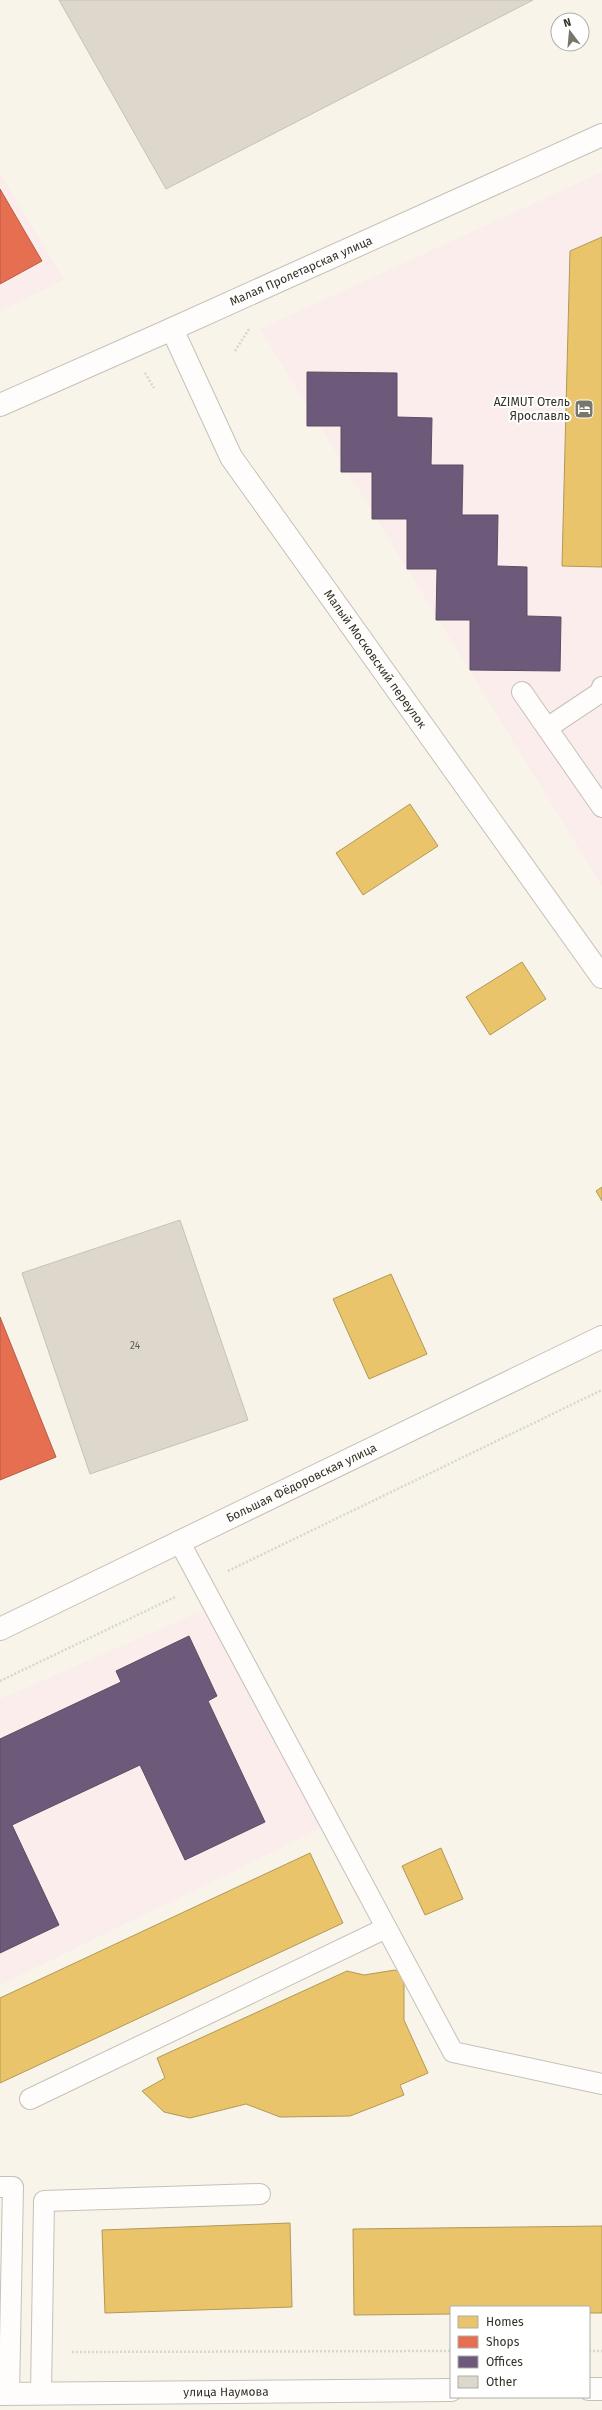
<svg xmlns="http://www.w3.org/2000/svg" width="602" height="2410" font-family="'Fira Sans',sans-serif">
  <rect width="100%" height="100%" fill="#f8f4e9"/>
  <!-- commercial -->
  <g fill="#faedec">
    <path d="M602 172V886L260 329Z"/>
    <path d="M0 173 64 280 0 311Z"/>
    <path d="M213 1606 330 1824 0 1985V1699Z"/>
  </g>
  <!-- homes -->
  <g fill="#e9c46a" stroke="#b39856">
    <path d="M602 237V567L562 566 570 251Z"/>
    <path d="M410 804 438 846 363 895 336 853Z"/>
    <path d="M522 962 546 999 490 1035 466 997Z"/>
    <path d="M602 1187V1201L596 1191Z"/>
    <path d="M391 1274 427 1354 369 1379 333 1299Z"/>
    <path d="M441 1848 463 1899 425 1915 402 1866Z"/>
    <path d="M310 1853 343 1923 0 2083V1998Z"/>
    <path d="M395 1970 404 1975V2020L428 2073 400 2085 404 2095 350 2116 280 2117 246 2104 190 2118 164 2112 142 2091 165 2078 157 2058 347 1971 364 1975Z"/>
    <path d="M290 2223 292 2307 105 2313 102 2230Z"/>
    <path d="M602 2226V2313H589V2307H451V2314L354 2315 353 2229Z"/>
  </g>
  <!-- shops -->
  <g fill="#e76f51" stroke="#b25d45">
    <path d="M0 189 42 261 0 284Z"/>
    <path d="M0 1317 56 1457 0 1480Z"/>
  </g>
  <!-- offices -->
  <g fill="#6d597a" stroke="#5c4d61">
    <path d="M307 372 397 373V417L432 418 431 465H463L462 515H498L497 566 527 567V616L561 617 560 671 470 670V620H436L437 569H407V519H372V472H341V426H307Z"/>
    <path d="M189 1636 217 1696 208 1701 265 1822 185 1860 140 1765 12 1825 59 1925 0 1953V1739L121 1682 116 1671Z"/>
  </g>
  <!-- building -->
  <g fill="#ddd8cb" stroke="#c5c2b8">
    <path d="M59 0H533L166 189Z"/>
    <path d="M180 1220 248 1420 90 1474 22 1273Z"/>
  </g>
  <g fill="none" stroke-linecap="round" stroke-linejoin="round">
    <!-- lane casing -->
    <g stroke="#c5c1b8" stroke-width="22">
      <g id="lane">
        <path d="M522 692 602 807"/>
        <path d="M547 728 601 692 602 687"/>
        <path d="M179 1541 453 2052 602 2084"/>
        <path d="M30 2099 386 1928"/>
        <path d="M0 2187H13L9 2394"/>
        <path d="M41 2394 44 2201 260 2194"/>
      </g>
    </g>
    <!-- street casing -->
    <g stroke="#c5c1b8" stroke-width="24">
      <path id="street" d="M0 405 172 329"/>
    </g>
    <!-- secondary casing -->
    <g stroke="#c5c1b8" stroke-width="24">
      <g id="secondary">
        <path id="s1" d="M602 135 172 329 231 457 602 977"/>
        <path id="s2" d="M0 1629 602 1337"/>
        <path d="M589 2389H602"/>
        <path id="s3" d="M0 2394 451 2390"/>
      </g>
    </g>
    <!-- path -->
    <g stroke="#d7d6d3" stroke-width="2.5" stroke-dasharray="2 2" stroke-linecap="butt">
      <path d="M235 351 249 329"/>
      <path d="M145 373 154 388"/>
      <path d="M228 1571 602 1390"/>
      <path d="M0 1681 175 1597"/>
      <path d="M589 2351H602"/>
      <path d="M72 2352 451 2351"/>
    </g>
    <!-- lane -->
    <use href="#lane" stroke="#fefdfc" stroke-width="20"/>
    <!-- street -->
    <use href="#street" stroke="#fefdfc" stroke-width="22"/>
    <!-- secondary -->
    <use href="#secondary" stroke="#fefdfc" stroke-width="22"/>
  </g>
  <!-- icons -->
  <defs>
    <g id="hotel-square" transform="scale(1)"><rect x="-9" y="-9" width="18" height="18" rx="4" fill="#79766c" stroke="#fff"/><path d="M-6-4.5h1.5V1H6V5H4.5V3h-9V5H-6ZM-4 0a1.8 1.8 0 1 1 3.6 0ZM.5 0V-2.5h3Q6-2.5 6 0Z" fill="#fff"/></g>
  </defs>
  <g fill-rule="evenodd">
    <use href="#hotel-square" x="584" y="409"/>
  </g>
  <g text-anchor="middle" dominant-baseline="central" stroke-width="4" stroke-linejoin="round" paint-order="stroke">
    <!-- number labels -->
    <g font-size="10" fill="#5f5c51">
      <text x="135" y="1346">24</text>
    </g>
    <!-- street labels -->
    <g font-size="12" fill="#353228" stroke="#fff">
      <text transform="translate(301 271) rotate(-24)">Малая Пролетарская улица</text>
      <text stroke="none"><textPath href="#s1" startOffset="861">Малый Московский переулок</textPath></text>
      <text stroke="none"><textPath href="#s2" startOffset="335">Большая Фёдоровская улица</textPath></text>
      <text stroke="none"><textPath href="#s3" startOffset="226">улица Наумова</textPath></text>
    </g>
    <!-- poi labels -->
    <g font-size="12" fill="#353228" stroke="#fff" text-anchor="end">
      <text x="570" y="402">AZIMUT Отель<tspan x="570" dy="14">Ярославль</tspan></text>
    </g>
  </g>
  <!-- legend -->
  <rect x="450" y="2306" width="140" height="92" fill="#ffffff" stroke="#aeada9"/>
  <rect x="458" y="2316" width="20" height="12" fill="#e9c46a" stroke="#aeada9"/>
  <text x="486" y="2326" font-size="12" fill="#353228">Homes</text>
  <rect x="458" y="2336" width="20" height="12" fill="#e76f51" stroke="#aeada9"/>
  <text x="486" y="2346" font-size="12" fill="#353228">Shops</text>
  <rect x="458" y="2356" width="20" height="12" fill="#6d597a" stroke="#aeada9"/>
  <text x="486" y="2366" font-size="12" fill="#353228">Offices</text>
  <rect x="458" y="2376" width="20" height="12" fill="#ddd8cb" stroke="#aeada9"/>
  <text x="486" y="2386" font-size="12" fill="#353228">Other</text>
  <!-- north arrow -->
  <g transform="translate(570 32) rotate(344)"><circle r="19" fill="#ffffff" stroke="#aeada9"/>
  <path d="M0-3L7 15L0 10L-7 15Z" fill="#79766c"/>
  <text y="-6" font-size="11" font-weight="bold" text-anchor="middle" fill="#353228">N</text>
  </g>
</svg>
